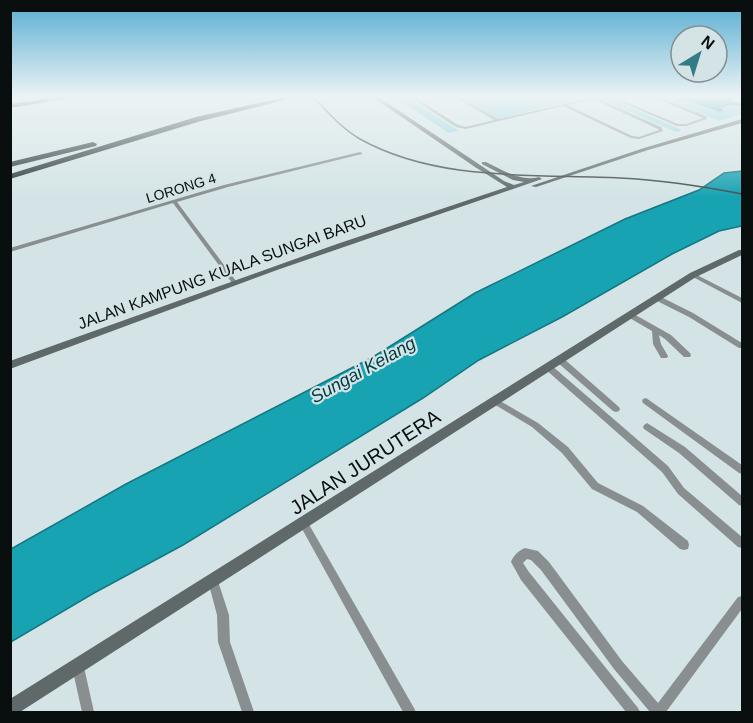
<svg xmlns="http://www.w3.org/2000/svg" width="753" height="723" font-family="Helvetica,sans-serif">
  <rect width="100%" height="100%" fill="#d4e4e6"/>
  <!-- green -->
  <g fill="#87d2dc">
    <path d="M392 96H405L459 131 449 133Z"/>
    <path d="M474 96H586V97L498 119 462 98Z"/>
    <path d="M593 96H604L682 130 676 132Z"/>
    <path d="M669 96H742V114L719 121 672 102 678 100Z"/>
  </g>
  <!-- water -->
  <g fill="#18a3b2" stroke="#147781" stroke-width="1.5">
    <path d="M727 96 730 102 742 105 729 104 719 108 722 110 720 111 680 97Z"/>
    <path d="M742 171V226L719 231 672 254 562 317 479 360 423 398 183 545 94 593 11 642V549L126 484 373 357 475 293 625 219 699 190 724 173Z"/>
  </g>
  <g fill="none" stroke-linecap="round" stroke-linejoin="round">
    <!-- street -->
    <g fill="#898f90" fill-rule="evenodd">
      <path d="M408 96H413L458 125 466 127 494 120 453 96H458L498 119 590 98V96H592L661 127 663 131 639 139 631 138 563 106 466 129 456 127ZM593 99 658 129 659 130 639 137 632 136 567 105Z"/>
      <path d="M606 96H612L678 124H686L703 118 650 96H656L706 116 707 119 686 126H677Z"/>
      <path d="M360 152 362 153V154L228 187 177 202 236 281V283H232L173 203 10 252V248L224 185Z"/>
      <path d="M693 273 742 298V303L691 276 690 275Z"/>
      <path d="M655 296H659L693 313 742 343V348H739L689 317 655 300 654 298Z"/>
      <path d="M628 313H632L671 335 690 353 691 355 690 357H684L665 339 659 335 661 344 668 356 667 358H661L653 344 652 331 628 317 627 315Z"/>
      <path d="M560 357 563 358 619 407 620 409 619 411 616 412 613 411 557 362 556 360Z"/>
      <path d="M548 364 551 365 668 466 684 488 742 537V548L738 547 678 494 662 472 545 369 544 367 545 365Z"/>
      <path d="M495 398 538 423 568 447 598 483 643 506 688 541 689 545 688 549 684 550 680 549 637 512 592 489 562 453 532 427 492 403 491 401 492 399Z"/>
      <path d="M646 398 742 465V474L739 473 643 403 642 401 643 399Z"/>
      <path d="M647 423 685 447 742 496V506L739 505 679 453 644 429 643 427 644 425Z"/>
      <path d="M304 519 307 521 414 708 416 712H403L301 527 299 524 301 521Z"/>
      <path d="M525 548 538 551 549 562 622 661 658 703 738 597 742 596V609L666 712H650L614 669 541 570 531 560 527 559 523 563 529 572 638 708 640 712H626L521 580 511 562C513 556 519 550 525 548Z"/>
      <path d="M213 576 217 577 218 581 229 615 230 642 254 712H242L218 642 217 615 208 581 209 577Z"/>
      <path d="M78 661 82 663 84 667 94 712H82L72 667 74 663Z"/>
    </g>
    <!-- secondary -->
    <g fill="#60696a" fill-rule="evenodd">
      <path d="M371 96H377L504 181 514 185 524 182 513 180 482 164V162H486C503 170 520 182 539 177L542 179 277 270 10 369V361L337 244 507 187 475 167Z"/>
      <path d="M742 119V123L648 150 536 187 531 186 644 148Z"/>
      <path d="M739 250H742V255L696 277 20 712H10V699L690 273Z"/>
    </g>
    <!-- highway -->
    <g fill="#2b3739" fill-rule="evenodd">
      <path d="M64 96H82L10 108V104Z"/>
      <path d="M289 96H301L201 121 10 179V174L196 117Z"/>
      <path d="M93 142 97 144 96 146 10 167V162Z"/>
    </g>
    <!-- tram -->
    <path stroke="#454e4f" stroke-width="1.5" d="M312 96C327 111 341 128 360 139 437 182 534 174 620 178 661 180 701 186 742 194"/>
  </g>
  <!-- sky -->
  <linearGradient id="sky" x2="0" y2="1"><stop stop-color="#55add2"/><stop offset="0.49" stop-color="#ecf3f4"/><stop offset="1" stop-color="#ecf3f4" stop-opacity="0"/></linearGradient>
  <rect width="753" height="197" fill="url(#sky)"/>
  <g text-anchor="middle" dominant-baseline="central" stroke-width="4.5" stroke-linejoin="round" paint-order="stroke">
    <!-- far-street labels -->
    <g font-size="14" fill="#090f0f" stroke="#d4e4e6">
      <text transform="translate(181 188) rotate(-17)">LORONG 4</text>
    </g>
    <!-- street labels -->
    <g font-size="16" fill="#090f0f" stroke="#d4e4e6">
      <text transform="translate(222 272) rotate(-20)">JALAN KAMPUNG KUALA SUNGAI BARU</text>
    </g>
    <!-- water labels -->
    <g font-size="18" font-style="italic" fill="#003c42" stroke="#d4e4e6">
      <text transform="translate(363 370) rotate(-29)">Sungai Kelang</text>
    </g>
    <!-- near-street labels -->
    <g font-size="20" fill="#090f0f" stroke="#d4e4e6">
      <text transform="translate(365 462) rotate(-33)">JALAN JURUTERA</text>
    </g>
  </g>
  <!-- border -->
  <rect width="753" height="723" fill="none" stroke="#090f0f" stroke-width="24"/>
  <!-- north arrow -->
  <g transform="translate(699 54) rotate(38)"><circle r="28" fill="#d4e4e6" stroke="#838f90" stroke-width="1.5"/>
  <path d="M0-4.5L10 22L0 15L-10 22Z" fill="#347c85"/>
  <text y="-9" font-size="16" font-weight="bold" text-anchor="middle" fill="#090f0f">N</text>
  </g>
</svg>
